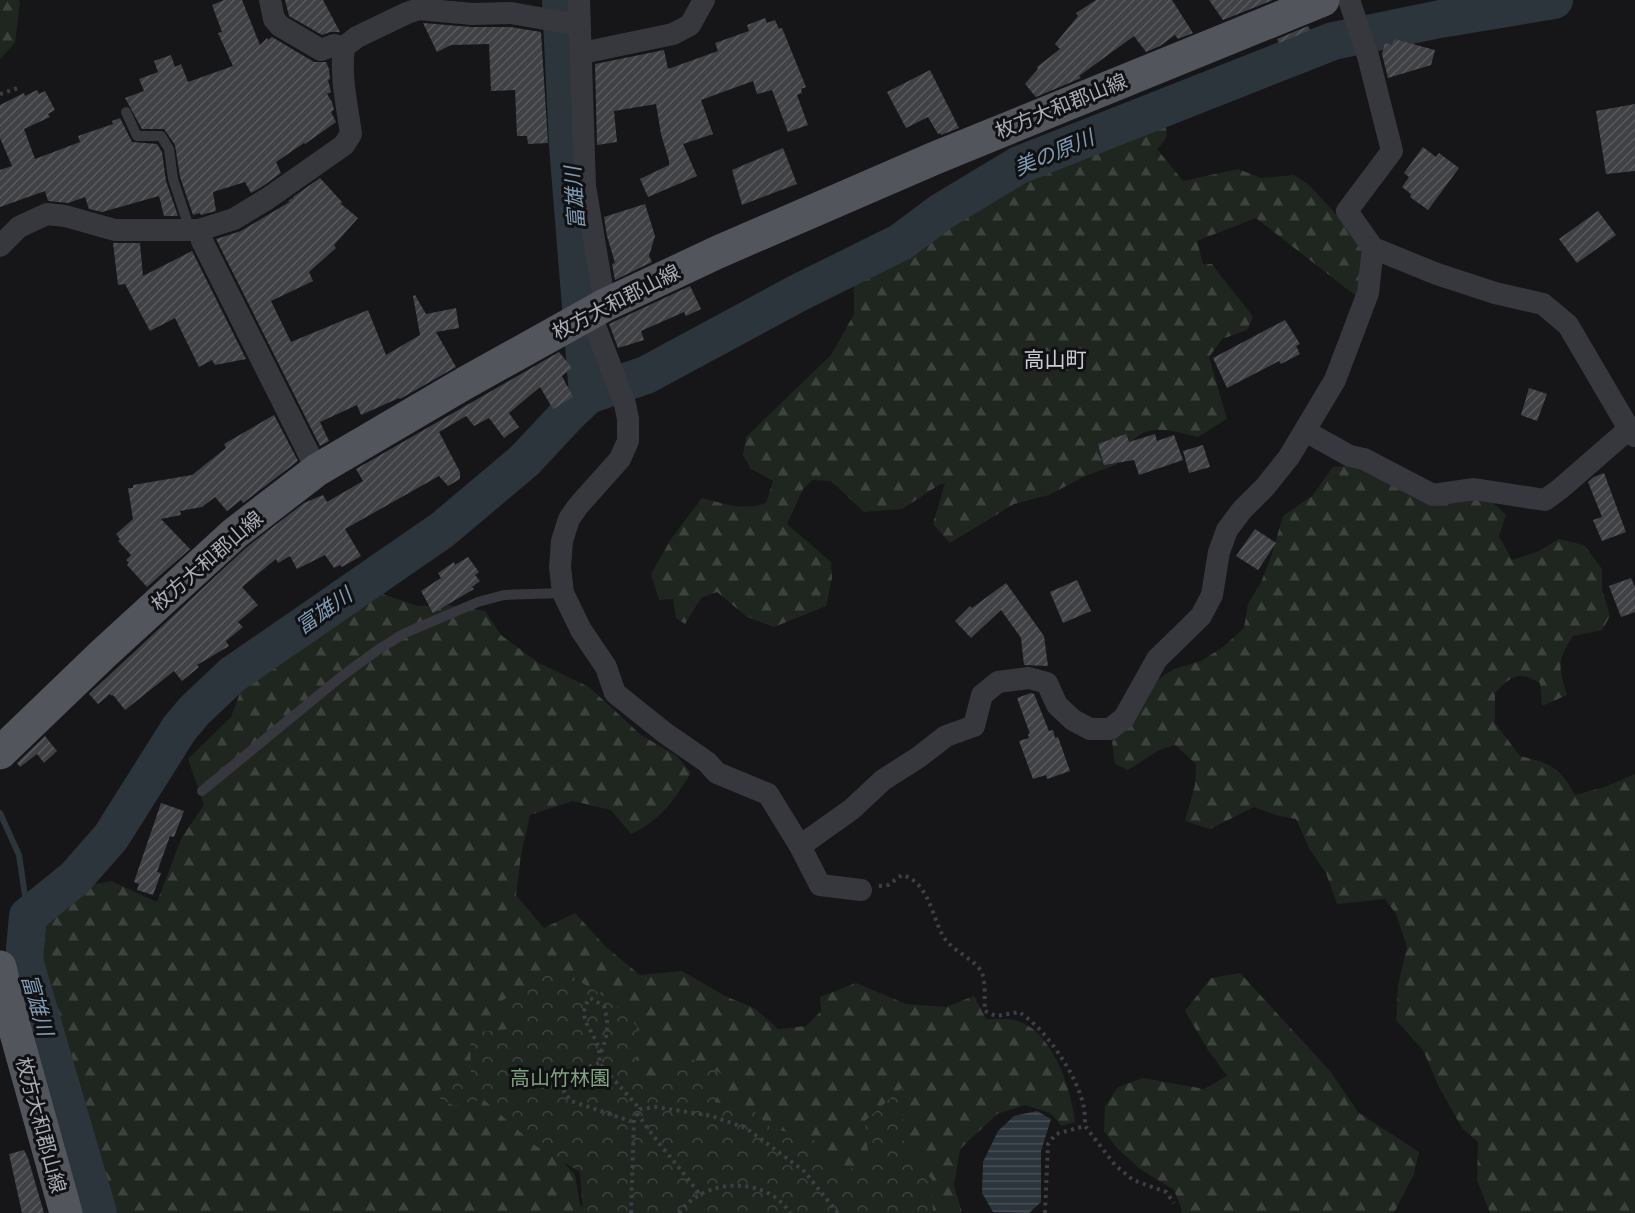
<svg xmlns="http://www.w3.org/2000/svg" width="1635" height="1213" font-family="'DM Sans','Noto Sans JP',sans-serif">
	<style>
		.forest { fill: url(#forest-firs) }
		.park { fill: url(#park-crowns) }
		.water { fill: url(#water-rules) }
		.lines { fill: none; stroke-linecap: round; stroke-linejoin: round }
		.stream { stroke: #2c353c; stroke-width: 6 }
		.river { stroke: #2c353c; stroke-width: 38 }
		.building { fill: url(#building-hatch) }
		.path { stroke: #3d3f44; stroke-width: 4; stroke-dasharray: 3 4.5; stroke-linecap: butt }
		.service { stroke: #37383d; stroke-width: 10 }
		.minor { stroke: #37383d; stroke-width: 22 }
		.primary { stroke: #53555c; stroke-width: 33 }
		.labels { text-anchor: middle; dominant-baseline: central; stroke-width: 6; stroke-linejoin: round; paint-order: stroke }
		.street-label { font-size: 20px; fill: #a8adb8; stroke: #111113 }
		.park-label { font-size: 20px; fill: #7fa381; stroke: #111113 }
		.water-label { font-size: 21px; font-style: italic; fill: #7f9bb3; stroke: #111113 }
		.neighbourhood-label { font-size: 21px; fill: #c9ccd4; stroke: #111113 }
	</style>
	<defs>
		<pattern id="forest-firs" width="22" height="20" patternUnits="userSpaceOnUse" patternTransform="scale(1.5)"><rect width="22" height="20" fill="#1e261f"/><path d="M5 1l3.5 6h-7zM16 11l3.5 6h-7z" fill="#3c433d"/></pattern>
		<pattern id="park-crowns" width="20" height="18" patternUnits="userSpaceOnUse" patternTransform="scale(1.5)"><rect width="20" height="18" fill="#1e261f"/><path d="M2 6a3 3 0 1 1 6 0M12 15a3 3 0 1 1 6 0" fill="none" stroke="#3c433d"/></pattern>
		<pattern id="water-rules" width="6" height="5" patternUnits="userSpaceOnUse" patternTransform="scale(1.5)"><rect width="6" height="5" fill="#2c353c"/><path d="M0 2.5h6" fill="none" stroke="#485056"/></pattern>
		<pattern id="building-hatch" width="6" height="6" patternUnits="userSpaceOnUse" patternTransform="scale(1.5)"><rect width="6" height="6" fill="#404145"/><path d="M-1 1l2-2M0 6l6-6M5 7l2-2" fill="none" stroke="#595a5e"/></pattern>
	</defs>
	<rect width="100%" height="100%" fill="#161618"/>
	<g class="forest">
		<polygon points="0,0 18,0 20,2 15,43 0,59"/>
		<path d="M 1162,115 C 1167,132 1171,136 1157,149 L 1183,181 L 1238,169 L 1261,178 L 1294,175 L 1309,185 L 1357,237 L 1363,251 L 1360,278 L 1356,296 L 1256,218 L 1197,241 L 1203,264 L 1212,264 C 1225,283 1240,298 1253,317 L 1247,330 L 1222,339 L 1209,357 L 1227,419 L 1198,437 C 1155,426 1139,422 1116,465 L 1085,476 L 1049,495 L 1014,504 L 950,543 L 933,524 L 945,483 L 939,485 L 902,509 L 864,512 L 831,481 L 812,480 L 803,489 L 787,524 L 831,562 L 832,578 L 826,606 L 774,627 L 747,617 L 717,592 L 701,598 L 685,624 L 676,618 L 673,599 L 659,600 L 651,574 L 671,539 L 702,498 C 724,504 745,511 766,503 L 773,481 L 751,469 L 743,455 L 746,437 L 831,355 L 854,314 L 854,277 L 894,255 L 989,189 L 1042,160 Z"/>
		<path d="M 1358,465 L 1493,503 L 1506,515 L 1499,536 L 1512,560 L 1539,551 L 1559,539 L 1584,545 L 1602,569 L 1602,589 L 1610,616 L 1602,630 L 1573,636 C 1557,660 1558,667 1567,695 L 1542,706 L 1540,683 C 1518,670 1511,676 1495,693 L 1495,723 L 1520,756 C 1550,763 1560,767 1575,795 L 1605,787 L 1635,774 L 1635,1213 L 1490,1213 L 1477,1180 L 1478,1142 L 1462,1128 L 1439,1087 L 1423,1050 L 1396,1020 L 1398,985 L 1407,947 L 1396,914 L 1385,899 L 1337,904 L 1326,873 L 1310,850 L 1296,819 L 1275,815 L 1254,807 L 1210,829 L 1185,821 L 1195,785 L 1196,764 L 1175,745 L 1159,750 L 1128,770 L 1115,764 L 1112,742 L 1155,681 L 1174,669 L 1201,661 L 1223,647 L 1244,628 L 1248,604 L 1262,580 L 1272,554 L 1283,516 L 1312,496 L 1333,467 Z"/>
		<path d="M 382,594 L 418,606 L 448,605 L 485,611 L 501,635 L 539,663 L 589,687 L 641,735 L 677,756 L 691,773 C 673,801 662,819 631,834 L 611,810 L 573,801 L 530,815 L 521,855 L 516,895 L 544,928 L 575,913 L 605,946 L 640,975 L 682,971 L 725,996 L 754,1008 L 778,1029 L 806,1026 L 821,1011 L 820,997 L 856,983 L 906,1004 L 946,1007 L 974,996 L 986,1019 C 995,1019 1005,1018 1014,1020 C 1051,1027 1072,1089 1075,1122 L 1062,1126 L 1050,1113 L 1025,1105 L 997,1114 L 960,1149 L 954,1185 L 962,1213 L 920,1213 L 838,1187 L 513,1106 L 575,1175 L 580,1205 L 590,1213 L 114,1213 L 92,1143 L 72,1090 L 64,1056 L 46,1011 L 42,981 L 35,961 L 42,954 L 37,919 L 82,887 L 111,881 L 157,902 L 182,837 L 204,805 L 188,759 L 231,717 L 240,693 L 319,634 Z"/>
		<polygon points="1240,973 1330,1071 1359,1113 1419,1152 1414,1174 1394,1213 1181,1213 1182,1210 1174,1190 1140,1169 1117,1148 1104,1131 1105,1106 1118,1087 1143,1078 1204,1089 1227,1076 1208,1050 1185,1011 1211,978"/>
	</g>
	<polygon class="park" points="555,966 610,1000 637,1026 637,1058 627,1079 652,1087 681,1053 724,1075 715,1102 751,1108 771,1128 812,1138 837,1173 869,1163 865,1121 902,1088 903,1140 932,1180 933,1213 583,1213 580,1172 536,1146 483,1099 454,1106 432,1094 471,1074 470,1033 517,1028 494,1006"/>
	<polygon class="water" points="1037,1111 1051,1119 1041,1151 1041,1202 1029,1213 993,1212 982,1193 983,1162 998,1131 1014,1116"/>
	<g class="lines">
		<polyline class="stream" points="0,813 19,855 28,916"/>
		<g class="river">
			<polyline points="561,0 568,145 588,395"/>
			<polyline points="98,1213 24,960 28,916 75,878 111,837 179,729 194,711 232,675 442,530 524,461 568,414 588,395 646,375 798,293 901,242 941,212 1019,165 1333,41 1440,19 1554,0"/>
		</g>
	</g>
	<g class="building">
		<polygon points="224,0 242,0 260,45 267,38 268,40 272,37 314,62 326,62 329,69 330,79 328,80 331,92 327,94 332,102 334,110 331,112 336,122 305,144 304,143 276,162 281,173 260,188 251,193 245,182 213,192 216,211 201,215 200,213 193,215 180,177 175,145 164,129 142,129 125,98 144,91 139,79 158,72 154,61 171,55 175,67 181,64 188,82 233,66 218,33 222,32 212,5"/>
		<polygon points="285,0 323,0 340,32 330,32 322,35 289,16"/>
		<polygon points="1096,0 1172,0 1193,33 1178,39 1175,35 1160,46 1146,52 1134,36 1079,76 1081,78 1036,97 1025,84 1038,69 1037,67 1060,49 1055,44 1078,16 1076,13"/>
		<polygon points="1209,0 1273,0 1223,20"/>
		<polygon points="765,18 767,23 775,20 779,29 782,28 806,87 801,89 802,93 797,95 808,125 788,132 772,90 757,94 753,81 701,100 713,134 683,144 697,176 648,197 640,179 669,165 669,161 661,134 656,104 614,111 617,142 597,145 595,64 664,50 668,69 718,51 715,43 749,31 747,25"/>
		<polygon points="423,23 471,27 510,27 541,32 548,143 528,144 527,136 517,136 515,90 491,91 489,44 451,45 437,52"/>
		<polygon points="1308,26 1310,30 1279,43 1277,39"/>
		<polygon points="1394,39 1435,50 1431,65 1388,78 1382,54 1385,43 1392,45"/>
		<polygon points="930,70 959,128 941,135 940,133 938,134 928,117 906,128 887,92"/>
		<polygon points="37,90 39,94 45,91 55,110 48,114 50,117 24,129 35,159 80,142 78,136 113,124 112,121 120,118 132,142 157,144 162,152 166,181 178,216 164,216 159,196 102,212 89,209 85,197 68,203 48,201 45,191 0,207 0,170 12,166 0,138 0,105 24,93 25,96"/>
		<polygon points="1635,104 1635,171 1606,174 1596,111"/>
		<polygon points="1423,147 1436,157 1439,153 1459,168 1428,210 1410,197 1411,194 1402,187 1409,177 1404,173"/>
		<polygon points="783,148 797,184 742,205 732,170"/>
		<polygon points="320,178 342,202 341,204 358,218 334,245 336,248 309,272 313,281 271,301 291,342 368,310 386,355 420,335 413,296 415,295 426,314 456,308 459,328 436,332 456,367 400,399 399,398 361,415 357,405 320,422 329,441 320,446 216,239 241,231 291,201 287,202 292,198 293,200 293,197"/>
		<polygon points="645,204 655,236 649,256 652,262 615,280 612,264 615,263 607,236 604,217"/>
		<polygon points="1598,211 1616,235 1577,263 1559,239"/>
		<polygon points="113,243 140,243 143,276 192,251 246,359 215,365 212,360 199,367 175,318 150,331 125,284 118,285"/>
		<polygon points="690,286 701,309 686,316 684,312 641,331 644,340 618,348 609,324"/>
		<polygon points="1285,320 1300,344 1296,346 1300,354 1281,364 1279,361 1227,388 1213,358"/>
		<polygon points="559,352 572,368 562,376 573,397 553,409 540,387 509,413 519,427 504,438 489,418 474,426 466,416 439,432 460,472 460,479 448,486 439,476 345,529 361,556 342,567 340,565 334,568 325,555 297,569 290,556 278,563 276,559 242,587 258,605 238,622 243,627 226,641 229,646 197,665 199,667 182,681 174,671 125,710 113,695 112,696 110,694 98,704 89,694 247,547 304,503 323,495 327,502 363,481 356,469"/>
		<polygon points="1529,388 1547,394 1537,421 1521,415"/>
		<polygon points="274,415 298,461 243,503 241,500 227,511 215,497 202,507 180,511 181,515 161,519 190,549 147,587 127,565 129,563 126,560 131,555 118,541 120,539 116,534 133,519 128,488 133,488 133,485 192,475 226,448 224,444"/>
		<polygon points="1126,434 1129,442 1155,434 1157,441 1174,435 1183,460 1139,475 1134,460 1104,465 1098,444"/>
		<polygon points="1203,445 1210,467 1189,473 1183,451"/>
		<polygon points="1604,473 1626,532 1602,541 1593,520 1602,517 1588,482 1594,477"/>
		<polygon points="1255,529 1276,543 1258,570 1236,556"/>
		<polygon points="468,557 479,572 475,575 480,581 472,587 474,589 433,613 421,591 441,578 438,573 454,562 455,565"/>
		<polygon points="1631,578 1635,587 1635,612 1621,617 1609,586"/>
		<polygon points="1077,580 1091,611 1063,623 1050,592"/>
		<polygon points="1006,583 1044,636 1048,666 1024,665 1021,638 1001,610 971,638 955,621 970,606 972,608"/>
		<polygon points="1031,693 1034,694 1049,731 1053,730 1055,738 1058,737 1070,771 1047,779 1046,775 1033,779 1019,741 1029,738 1028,734 1030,734 1017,698"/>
		<polygon points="45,736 57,751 44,763 37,754 20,767 17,763"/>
		<polygon points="161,803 184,811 174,837 170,836 157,872 161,873 153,895 137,890 139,884 134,882"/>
		<polygon points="24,1150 28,1158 44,1213 22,1213 9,1154"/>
	</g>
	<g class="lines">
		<g class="path">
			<polyline points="0,94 21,87"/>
			<path d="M 879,886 L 888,885 L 902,875 C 928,882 931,913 942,934 C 951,952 974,957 982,973 C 986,983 984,1000 985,1011 L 996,1016 L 1019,1012 C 1046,1029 1078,1076 1084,1108 C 1085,1114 1085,1120 1085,1126"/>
			<path d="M 601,1052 C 608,1036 609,1024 604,1006 L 590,998 C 571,1023 604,1033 599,1063 L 640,1109"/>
			<path d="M 599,1063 C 584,1067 568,1077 564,1092 L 571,1101 L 633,1122"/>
			<path d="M 637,1113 C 656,1142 680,1167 700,1195"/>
			<polyline points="631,1213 634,1120 640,1109 656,1107 712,1116 746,1128 804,1171 838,1213"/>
			<path d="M 679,1213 C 704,1178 766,1175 790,1213"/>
			<polyline points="1045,1213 1048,1144 1056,1134 1085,1126 1115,1165 1133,1180 1166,1192 1174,1203"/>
		</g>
		<g class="service">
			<polyline points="126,112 137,136 161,136 169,149 173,179 190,230"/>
			<polyline points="202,791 342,676 379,649 405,633 478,602 504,595 563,593"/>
		</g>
		<g class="minor">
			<polyline points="270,0 274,19 280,26 321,50 334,45 344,47"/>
			<polyline points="579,0 585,186 605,305"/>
			<polyline points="1349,0 1368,56 1392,151 1347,211 1373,248 1437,274 1495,293 1543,304 1568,325 1629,429 1635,436"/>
			<polyline points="582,53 673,34 690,25 704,0"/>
			<polyline points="199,230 202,241 317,470"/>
			<path d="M 0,246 L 19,227 L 47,214 L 65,216 L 115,230 L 199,230 L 234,219 L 267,199 L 344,145 L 351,134 C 347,105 340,76 344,47 L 357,37 L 407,13 L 419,9 L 472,14 L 511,13 L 579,25"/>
			<polyline points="590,313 625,404 628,419 628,441 620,459 578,506 569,519 562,541 560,567 563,593 581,630 606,667 615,693 665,733 707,762 717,773 768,794 800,846 820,885 861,890"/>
			<polyline points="1305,431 1350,456 1364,459 1433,495 1474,489 1545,500 1560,489 1629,429"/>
			<polyline points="800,846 852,809 883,780 919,757 946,736 974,726 982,695 998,682 1029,678 1047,683 1057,705 1073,720 1090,729 1110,729 1124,718 1157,659 1201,616 1212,595 1219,552 1227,530 1242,510 1265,487 1289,457 1335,380 1368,293 1373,248"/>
		</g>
		<g class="primary">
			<polyline points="0,753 103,654 235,533 317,470 465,383 605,305 718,252 935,158 1323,0"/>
			<polyline points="0,967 9,1008 66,1213"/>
		</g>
	</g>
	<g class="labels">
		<g class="street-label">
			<text transform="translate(1061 106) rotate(-22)">枚方大和郡山線</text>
			<text transform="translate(616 302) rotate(-27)">枚方大和郡山線</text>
			<text transform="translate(207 561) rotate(-41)">枚方大和郡山線</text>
			<text transform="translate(41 1125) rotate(75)">枚方大和郡山線</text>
		</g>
		<g class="park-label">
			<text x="560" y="1078">高山竹林園</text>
		</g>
		<g class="water-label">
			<text transform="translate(1054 153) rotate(-23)">美の原川</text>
			<text transform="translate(575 198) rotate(-94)">富雄川</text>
			<text transform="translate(324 611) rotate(-35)">富雄川</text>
			<text transform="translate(37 1005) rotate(74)">富雄川</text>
		</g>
		<g class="neighbourhood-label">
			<text x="1055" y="360">高山町</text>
		</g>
	</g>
</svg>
